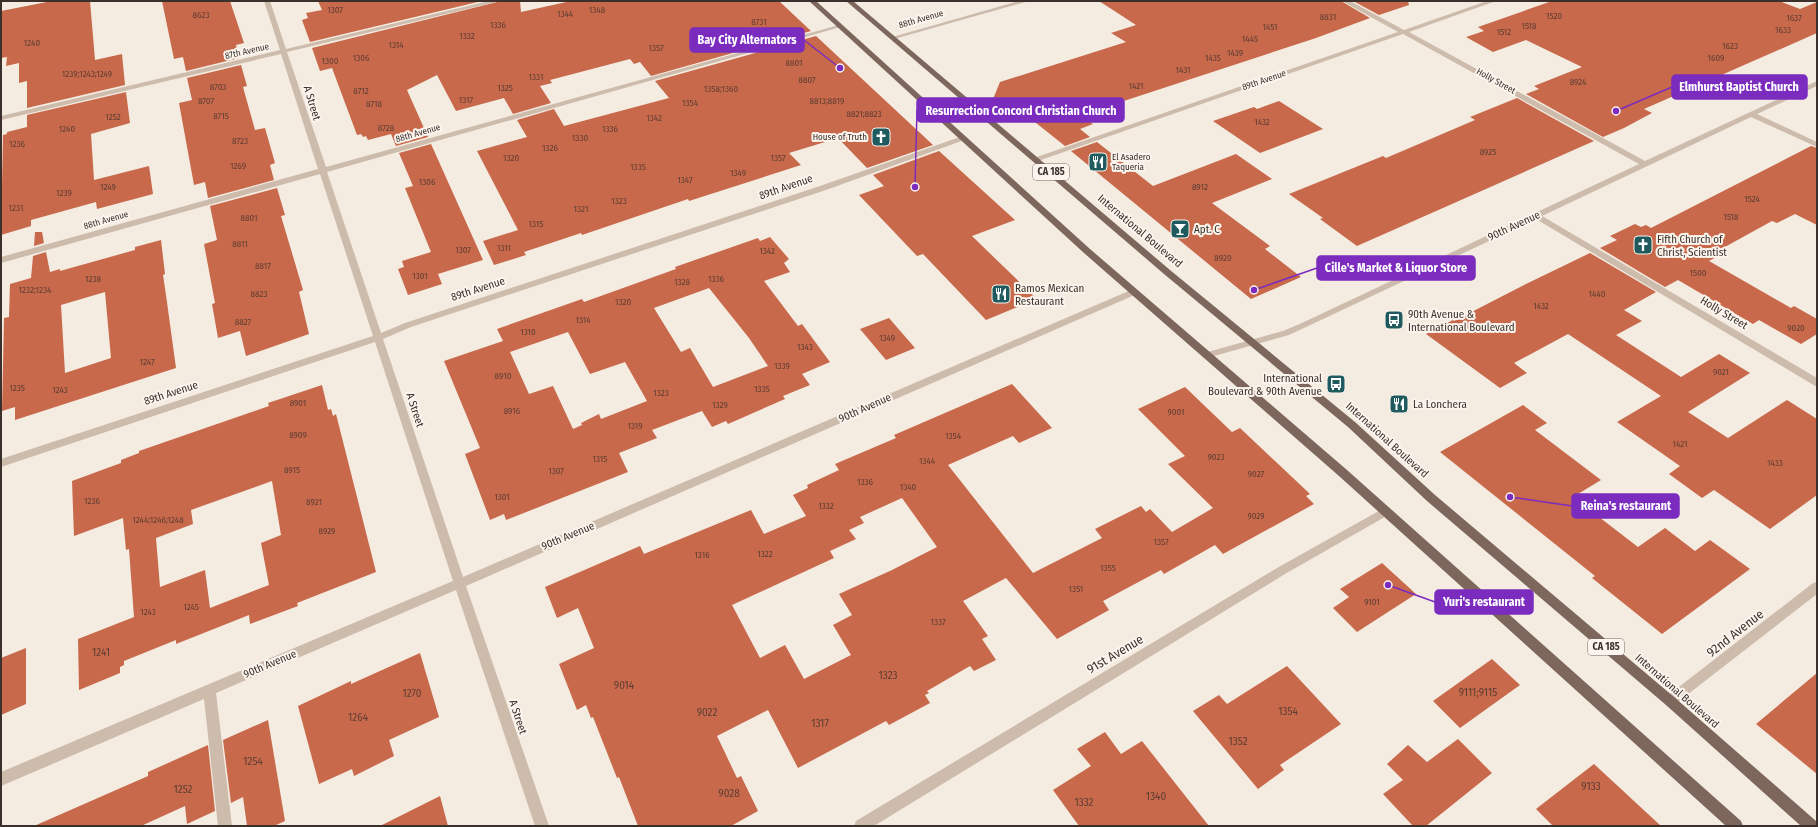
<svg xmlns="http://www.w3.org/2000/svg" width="1818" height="827" font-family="'Fira Sans Condensed',sans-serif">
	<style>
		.building { fill: #c8694b; fill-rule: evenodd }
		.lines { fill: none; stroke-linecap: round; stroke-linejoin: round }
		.minor { fill: #cdbbac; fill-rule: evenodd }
		.major { fill: #7d675c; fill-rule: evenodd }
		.labels { text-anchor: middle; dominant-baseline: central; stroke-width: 4; stroke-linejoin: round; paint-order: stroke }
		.number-label { font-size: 9px; fill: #5e3e33 }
		.far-street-label { font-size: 9px; fill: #3b302b; stroke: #fbf5ee }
		.far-poi-label { font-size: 9px; fill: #3b302b; stroke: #fbf5ee; text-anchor: end }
		.shield { fill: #fbf5ee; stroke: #756b66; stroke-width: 1 }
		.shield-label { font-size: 10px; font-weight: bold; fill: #3b302b }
		.street-label { font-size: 11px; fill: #3b302b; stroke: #fbf5ee }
		.poi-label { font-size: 11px; fill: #3b302b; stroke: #fbf5ee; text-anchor: start }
		.near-number-label { font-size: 11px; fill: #5e3e33 }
		.near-street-label { font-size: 13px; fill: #3b302b; stroke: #fbf5ee }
		.leader { fill: none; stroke: #7b2cbf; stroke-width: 1.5 }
		.callout-dot { fill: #7b2cbf; stroke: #fbf5ee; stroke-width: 1.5 }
		.callout { fill: #7b2cbf; stroke: #7b2cbf; stroke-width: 1.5 }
		.callout-label { font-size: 12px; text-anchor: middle; font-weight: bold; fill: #fff }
	</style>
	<rect width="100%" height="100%" fill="#f4ebe1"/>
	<g class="building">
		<polygon points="52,1 90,1 95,60 122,54 125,85 27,108 27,81 19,83 19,63 6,66 7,57 1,58 1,11"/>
		<polygon points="162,1 230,1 244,43 236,45 239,58 186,71 183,57 174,59"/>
		<polygon points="318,1 482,1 310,42 302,20 308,18 306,13 322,10"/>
		<polygon points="501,1 520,1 521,12 571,1 779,1 811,31 651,76 640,62 634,64 630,59 550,80 552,83 540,86 551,103 513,114 504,98 456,111 437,75 407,90 428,137 396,146 391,134 368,140 366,136 363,137 361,134 357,135 332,68 320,71 312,48"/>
		<polygon points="1099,1 1341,1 1370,18 1316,38 1081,115 1093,124 1080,129 1090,137 1065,146 1016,107 991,104 1000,82 1126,42 1111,33 1136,25"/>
		<polygon points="1353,1 1408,1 1409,5 1379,15"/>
		<polygon points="1552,1 1779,1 1800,9 1817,2 1817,33 1644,109 1652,113 1624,128 1603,137 1526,94 1539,89 1534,86 1582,67 1526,40 1493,52 1466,37 1484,31 1478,27"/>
		<polygon points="816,36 933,145 867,168 838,138 789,153 801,165 689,201 688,199 582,235 581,233 524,252 526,255 494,265 483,241 518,230 477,151 527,137 517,120 554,109 564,126 669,98 655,81"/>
		<polygon points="241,65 247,86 243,87 255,130 265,128 275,163 270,165 274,180 208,198 205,182 194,185 179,103 192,100 187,78"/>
		<polygon points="126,92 130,123 91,134 94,180 149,166 153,194 97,209 96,202 31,220 31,226 1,235 3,135 7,134 7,132 27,127 27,115"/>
		<polygon points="1517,98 1594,141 1357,246 1320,219 1323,218 1289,194 1383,156 1386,158 1475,120 1470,117"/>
		<polygon points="1279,101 1323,129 1260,153 1213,121 1254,107 1257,109"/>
		<polygon points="1097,142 1153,186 1236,154 1272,179 1212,203 1270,246 1265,249 1301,277 1251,299 1071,151"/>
		<polygon points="431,144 483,260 438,274 442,284 408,295 398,269 404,267 402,261 431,252 405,188 413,186 399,153"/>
		<polygon points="1811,146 1817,148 1817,225 1795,214 1777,223 1772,221 1723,248 1727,251 1709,261 1791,308 1794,306 1817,319 1817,334 1801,344 1759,320 1753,324 1678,280 1665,287 1600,248 1617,240 1610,236 1635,224 1641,227 1646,225 1651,228"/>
		<polygon points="939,151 1015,220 972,236 1037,299 986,320 923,254 917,256 859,195 884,186 873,175"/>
		<polygon points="277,188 285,215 281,216 303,290 299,292 309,334 246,356 240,331 218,338 212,304 215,303 204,244 217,240 210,206"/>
		<polygon points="35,232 42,232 44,243 34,246"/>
		<path d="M 770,237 L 789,259 L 784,263 L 790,272 L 764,281 L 798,326 L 802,324 L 830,362 L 802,374 L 810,385 L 783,396 L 785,399 L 728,424 L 726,421 L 712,427 L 702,411 L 652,430 L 657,438 L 619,453 L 628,472 L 506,520 L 504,514 L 490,520 L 465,454 L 480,448 L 444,361 L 503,341 L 497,329 L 582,299 L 584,302 L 676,269 L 675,267 L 758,238 L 760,241 ZM 709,288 L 749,338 L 768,366 L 713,387 L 690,348 L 681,352 L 654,308 ZM 568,332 L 590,374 L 625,362 L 647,401 L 601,419 L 599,414 L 581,423 L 582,425 L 573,429 L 553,386 L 529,394 L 510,352 Z"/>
		<path d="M 161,240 L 165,274 L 163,275 L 166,295 L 176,368 L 15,420 L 15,407 L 2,411 L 4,318 L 9,317 L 10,284 L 31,278 L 33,256 L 46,252 L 50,272 L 60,269 L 60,271 L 135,250 L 135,247 ZM 105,292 L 111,358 L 65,373 L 61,305 Z"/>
		<polygon points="1590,253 1656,292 1624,310 1642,321 1616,335 1681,377 1719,354 1750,373 1688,412 1728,438 1787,400 1817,419 1817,495 1770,529 1714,490 1702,498 1669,474 1680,466 1617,422 1661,396 1568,334 1514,363 1527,373 1500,388 1426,334 1453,320 1454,321 1526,284"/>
		<polygon points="889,318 915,348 886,360 860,329"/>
		<path d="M 1012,384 L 1052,428 L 1019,443 L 1013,436 L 948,465 L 1033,573 L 1102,538 L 1095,529 L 1141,506 L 1146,512 L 1150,509 L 1172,532 L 1213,508 L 1168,464 L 1185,456 L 1138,409 L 1185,387 L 1232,432 L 1240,428 L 1310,494 L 1306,496 L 1314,504 L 1223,554 L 1215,545 L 1164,574 L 1161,570 L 1103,601 L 1109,610 L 1057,639 L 1006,578 L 963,601 L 988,636 L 982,639 L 996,660 L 974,671 L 970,666 L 927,691 L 929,693 L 925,695 L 930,703 L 889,725 L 886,721 L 798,768 L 768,710 L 717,736 L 737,778 L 741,776 L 758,811 L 731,826 L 638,826 L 619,777 L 617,778 L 593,717 L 591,718 L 586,705 L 577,710 L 559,664 L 594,648 L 578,608 L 557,618 L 545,587 L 640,546 L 644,554 L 751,510 L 764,534 L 806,516 L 793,495 L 808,488 L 807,485 L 839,470 L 835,464 L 896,438 L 894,435 ZM 902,498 L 937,547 L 892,570 L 839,594 L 852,615 L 833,625 L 851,655 L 804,679 L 785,645 L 760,658 L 732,605 L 834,558 L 830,551 L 856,539 L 849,530 L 864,523 L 860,517 Z"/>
		<path d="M 322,385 L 328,410 L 331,409 L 333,416 L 336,414 L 376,572 L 297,603 L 298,606 L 250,624 L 249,615 L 176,644 L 176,640 L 124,661 L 124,665 L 120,667 L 120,673 L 79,690 L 78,639 L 134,617 L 129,549 L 126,550 L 123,518 L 74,536 L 72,481 L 121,463 L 121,460 L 139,453 L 139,451 L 269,406 L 268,403 ZM 272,481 L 281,535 L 261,543 L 269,585 L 210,608 L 205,570 L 160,587 L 156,538 L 193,524 L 191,510 Z"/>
		<polygon points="1523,405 1547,423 1535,430 1601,480 1573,497 1638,547 1665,528 1695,551 1710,540 1750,569 1662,634 1592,578 1595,576 1440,452"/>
		<polygon points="1382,563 1416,594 1357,632 1333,608 1349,597 1340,589"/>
		<polygon points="26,648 26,704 1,715 1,658"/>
		<polygon points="420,653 439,717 389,740 394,756 354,776 352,769 319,784 298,706 351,681 351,684"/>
		<polygon points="1492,659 1520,685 1460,728 1433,701"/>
		<polygon points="1287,666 1341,724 1280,765 1284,770 1258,789 1193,711 1219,695 1227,704"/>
		<polygon points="1817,673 1817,774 1756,724"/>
		<polygon points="268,720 285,821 274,826 247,826 243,797 231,803 223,740"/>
		<polygon points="1105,732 1121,754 1142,741 1209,826 1079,826 1053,790 1091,766 1077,749"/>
		<polygon points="1458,739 1492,773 1426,826 1413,826 1383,794 1403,780 1387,764 1408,745 1427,762"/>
		<polygon points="208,745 215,811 187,824 185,806 141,826 34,826 148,776 148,772"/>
		<polygon points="1594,764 1661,826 1553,826 1536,809"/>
		<polygon points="440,796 448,826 380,826"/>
	</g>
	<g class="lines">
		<g class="minor">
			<polygon points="264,1 270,1 286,49 489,1 500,1 287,52 326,167 839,25 844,26 327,172 381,333 405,323 820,186 960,137 963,137 967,139 826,190 411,327 383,339 463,577 1131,290 1137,290 1138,292 1137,294 466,586 549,826 535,826 456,590 216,693 232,826 218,826 204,699 1,786 1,772 453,581 375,342 1,467 1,459 373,336 320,174 1,263 1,257 318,169 281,54 1,120 1,116 280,50"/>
			<polygon points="1019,1 1029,1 894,39 889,38"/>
			<polygon points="1342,1 1350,1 1404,30 1487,1 1496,1 1409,32 1645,161 1817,81 1817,86 1757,114 1817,142 1817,147 1751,117 1542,216 1817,378 1817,387 1536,219 1289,335 1207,358 1204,357 1202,355 1204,353 1283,331 1302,323 1639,164 1403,34 1038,161 1035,161 1031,159 1398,32"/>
			<polygon points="1386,507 1390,508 1391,511 1390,514 1285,574 874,826 854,826 856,821 1277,568"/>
			<polygon points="1817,582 1817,594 1674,705 1670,707 1666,705 1664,701 1666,697 1813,583"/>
		</g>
		<g class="major">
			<polygon points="809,1 816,1 1090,249 1347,470 1741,821 1743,826 1726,826 1339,476 1084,253"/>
			<polygon points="846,1 853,1 1170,270 1355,422 1435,495 1674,697 1816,821 1817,826 1801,826 1666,705 1427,501 1348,427 1164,274"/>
		</g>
	</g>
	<defs>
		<symbol id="church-square" viewBox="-11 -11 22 22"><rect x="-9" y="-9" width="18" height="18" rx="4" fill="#1f5a5e" stroke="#fbf5ee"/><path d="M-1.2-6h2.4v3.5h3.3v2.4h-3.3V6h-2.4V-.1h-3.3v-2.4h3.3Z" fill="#fff"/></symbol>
		<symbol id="restaurant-square" viewBox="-11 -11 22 22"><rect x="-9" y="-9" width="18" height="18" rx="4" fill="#1f5a5e" stroke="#fbf5ee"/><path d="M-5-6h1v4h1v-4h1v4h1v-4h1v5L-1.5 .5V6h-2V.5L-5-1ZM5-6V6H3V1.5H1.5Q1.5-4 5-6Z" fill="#fff"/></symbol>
		<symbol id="bar-square" viewBox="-11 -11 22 22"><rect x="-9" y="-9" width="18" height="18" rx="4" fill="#1f5a5e" stroke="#fbf5ee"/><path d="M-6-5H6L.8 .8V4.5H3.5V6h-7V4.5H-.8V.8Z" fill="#fff"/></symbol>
		<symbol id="bus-square" viewBox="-11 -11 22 22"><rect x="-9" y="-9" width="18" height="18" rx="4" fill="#1f5a5e" stroke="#fbf5ee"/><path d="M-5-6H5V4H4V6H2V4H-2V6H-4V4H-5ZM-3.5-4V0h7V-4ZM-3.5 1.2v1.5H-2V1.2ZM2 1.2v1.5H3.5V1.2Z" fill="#fff"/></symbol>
	</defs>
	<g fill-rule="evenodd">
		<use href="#church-square" x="870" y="126" width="22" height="22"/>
		<use href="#restaurant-square" x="1087" y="151" width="22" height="22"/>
		<use href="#bar-square" x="1169" y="218" width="22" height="22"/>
		<use href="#church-square" x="1632" y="234" width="22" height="22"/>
		<use href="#restaurant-square" x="990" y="283" width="22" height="22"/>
		<use href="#bus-square" x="1383" y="309" width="22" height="22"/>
		<use href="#bus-square" x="1325" y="373" width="22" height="22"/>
		<use href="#restaurant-square" x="1388" y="393" width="22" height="22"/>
	</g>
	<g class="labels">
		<g class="number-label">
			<text x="335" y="10">1307</text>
			<text x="597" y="10">1348</text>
			<text x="565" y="14">1344</text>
			<text x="201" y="15">8623</text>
			<text x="1554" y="16">1520</text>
			<text x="1328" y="17">8831</text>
			<text x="1794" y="18">1637</text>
			<text x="759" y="22">8731</text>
			<text x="498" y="25">1336</text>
			<text x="1529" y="26">1518</text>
			<text x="1270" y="27">1451</text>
			<text x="1783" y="30">1633</text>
			<text x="1504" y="32">1512</text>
			<text x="467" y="36">1332</text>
			<text x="1250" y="39">1445</text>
			<text x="32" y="43">1240</text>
			<text x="396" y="45">1314</text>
			<text x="1730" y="46">1623</text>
			<text x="656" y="48">1357</text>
			<text x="1235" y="53">1439</text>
			<text x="361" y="58">1306</text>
			<text x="1213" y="58">1435</text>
			<text x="1716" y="58">1609</text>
			<text x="330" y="61">1300</text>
			<text x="794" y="63">8801</text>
			<text x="1183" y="70">1431</text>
			<text x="87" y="74">1239;1243;1249</text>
			<text x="536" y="77">1331</text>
			<text x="807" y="80">8807</text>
			<text x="1578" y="82">8924</text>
			<text x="1136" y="86">1421</text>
			<text x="218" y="87">8703</text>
			<text x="505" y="88">1325</text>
			<text x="721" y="89">1358;1360</text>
			<text x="361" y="91">8712</text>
			<text x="466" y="100">1317</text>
			<text x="206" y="101">8707</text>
			<text x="827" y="101">8813;8819</text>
			<text x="690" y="103">1354</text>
			<text x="374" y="104">8718</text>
			<text x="864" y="114">8821;8823</text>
			<text x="221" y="116">8715</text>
			<text x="113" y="117">1252</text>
			<text x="654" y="118">1342</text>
			<text x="1262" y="122">1432</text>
			<text x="386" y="128">8728</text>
			<text x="67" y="129">1240</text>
			<text x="610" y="129">1336</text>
			<text x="580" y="138">1330</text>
			<text x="240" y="141">8723</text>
			<text x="17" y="144">1236</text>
			<text x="550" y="148">1326</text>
			<text x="1488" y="152">8925</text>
			<text x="511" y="158">1320</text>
			<text x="778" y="158">1357</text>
			<text x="238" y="166">1269</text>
			<text x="638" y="167">1335</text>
			<text x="738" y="173">1349</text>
			<text x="685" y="180">1347</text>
			<text x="427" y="182">1306</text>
			<text x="108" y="187">1249</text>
			<text x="1200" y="187">8912</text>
			<text x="64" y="193">1239</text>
			<text x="1752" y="199">1524</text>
			<text x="619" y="201">1323</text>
			<text x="16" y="208">1231</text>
			<text x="581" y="209">1321</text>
			<text x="1731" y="217">1518</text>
			<text x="249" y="218">8801</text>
			<text x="536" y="224">1315</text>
			<text x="240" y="244">8811</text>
			<text x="504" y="248">1311</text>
			<text x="463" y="250">1307</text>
			<text x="767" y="251">1342</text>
			<text x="1223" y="258">8920</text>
			<text x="263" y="266">8817</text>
			<text x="1698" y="273">1500</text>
			<text x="420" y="276">1301</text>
			<text x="93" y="279">1238</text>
			<text x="716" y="279">1336</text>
			<text x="682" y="282">1328</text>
			<text x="35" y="290">1232;1234</text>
			<text x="259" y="294">8823</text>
			<text x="1597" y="294">1440</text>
			<text x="623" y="302">1320</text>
			<text x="1541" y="306">1432</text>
			<text x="583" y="320">1314</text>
			<text x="243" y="322">8827</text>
			<text x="1796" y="328">9020</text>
			<text x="528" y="332">1310</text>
			<text x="887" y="338">1349</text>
			<text x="805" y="347">1343</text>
			<text x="147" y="362">1247</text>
			<text x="782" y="366">1339</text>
			<text x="1721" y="372">9021</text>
			<text x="503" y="376">8910</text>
			<text x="17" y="388">1235</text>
			<text x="762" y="389">1335</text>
			<text x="60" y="390">1243</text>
			<text x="661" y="393">1323</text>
			<text x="298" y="403">8901</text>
			<text x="720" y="405">1329</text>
			<text x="512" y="411">8916</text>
			<text x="1176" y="412">9001</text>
			<text x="635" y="426">1319</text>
			<text x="298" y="435">8909</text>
			<text x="953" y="436">1354</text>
			<text x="1680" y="444">1421</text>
			<text x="1216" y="457">9023</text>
			<text x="600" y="459">1315</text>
			<text x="927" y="461">1344</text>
			<text x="1775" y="463">1433</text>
			<text x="292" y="470">8915</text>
			<text x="556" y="471">1307</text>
			<text x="1256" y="474">9027</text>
			<text x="865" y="482">1336</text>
			<text x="908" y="487">1340</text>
			<text x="502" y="497">1301</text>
			<text x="92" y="501">1236</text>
			<text x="314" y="502">8921</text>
			<text x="826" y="506">1332</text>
			<text x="1256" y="516">9029</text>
			<text x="158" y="520">1244;1246;1248</text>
			<text x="327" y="531">8929</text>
			<text x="1161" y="542">1357</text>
			<text x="765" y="554">1322</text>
			<text x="702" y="555">1316</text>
			<text x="1108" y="568">1355</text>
			<text x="1076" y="589">1351</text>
			<text x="1372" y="602">9101</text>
			<text x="191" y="607">1245</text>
			<text x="148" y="612">1243</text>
			<text x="938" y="622">1337</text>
		</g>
		<g class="far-street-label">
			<text transform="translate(921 19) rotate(-16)">88th Avenue</text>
			<text transform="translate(247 51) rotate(-13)">87th Avenue</text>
			<text transform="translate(1264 80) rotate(-19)">89th Avenue</text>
			<text transform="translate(1496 81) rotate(29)">Holly Street</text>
			<text transform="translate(418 133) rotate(-16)">88th Avenue</text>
			<text transform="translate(106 220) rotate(-16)">88th Avenue</text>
		</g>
		<g class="far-poi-label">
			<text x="867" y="137">House of Truth</text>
			<text x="1112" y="157" text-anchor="start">El Asadero<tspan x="1112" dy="10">Taqueria</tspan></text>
		</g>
		<g class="shield">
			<rect x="1033" y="164" width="36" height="16" rx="3"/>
			<rect x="1588" y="639" width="36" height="16" rx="3"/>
		</g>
		<g class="shield-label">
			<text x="1051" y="172">CA 185</text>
			<text x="1606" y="647">CA 185</text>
		</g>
		<g class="street-label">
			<text transform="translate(312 103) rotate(73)">A Street</text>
			<text transform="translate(786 187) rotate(-19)">89th Avenue</text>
			<text transform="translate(1514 226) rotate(-25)">90th Avenue</text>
			<text transform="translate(1140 231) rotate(40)">International Boulevard</text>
			<text transform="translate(478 289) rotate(-18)">89th Avenue</text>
			<text transform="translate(1724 313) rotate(31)">Holly Street</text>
			<text transform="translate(171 393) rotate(-18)">89th Avenue</text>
			<text transform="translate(865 408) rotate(-24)">90th Avenue</text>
			<text transform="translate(415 410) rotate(72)">A Street</text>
			<text transform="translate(1387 440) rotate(42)">International Boulevard</text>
			<text transform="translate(568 536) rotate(-23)">90th Avenue</text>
			<text transform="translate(270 664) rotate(-23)">90th Avenue</text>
			<text transform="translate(1677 691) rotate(41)">International Boulevard</text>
			<text transform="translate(518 717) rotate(72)">A Street</text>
		</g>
		<g class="poi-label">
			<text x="1194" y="229">Apt. C</text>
			<text x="1657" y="239">Fifth Church of<tspan x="1657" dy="13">Christ, Scientist</tspan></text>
			<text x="1015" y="288">Ramos Mexican<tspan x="1015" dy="13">Restaurant</tspan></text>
			<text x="1408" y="314">90th Avenue &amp;<tspan x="1408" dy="13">International Boulevard</tspan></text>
			<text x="1322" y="378" text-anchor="end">International<tspan x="1322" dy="13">Boulevard &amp; 90th Avenue</tspan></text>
			<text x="1413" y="404">La Lonchera</text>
		</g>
		<g class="near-number-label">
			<text x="101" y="652">1241</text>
			<text x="888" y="675">1323</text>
			<text x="624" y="685">9014</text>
			<text x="1478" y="692">9111;9115</text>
			<text x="412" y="693">1270</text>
			<text x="1288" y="711">1354</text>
			<text x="707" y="712">9022</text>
			<text x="358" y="717">1264</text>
			<text x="820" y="723">1317</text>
			<text x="1238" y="741">1352</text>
			<text x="253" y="761">1254</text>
			<text x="1591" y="786">9133</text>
			<text x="183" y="789">1252</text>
			<text x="729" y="793">9028</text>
			<text x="1156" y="796">1340</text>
			<text x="1084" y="802">1332</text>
		</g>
		<g class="near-street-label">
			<text transform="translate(1735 633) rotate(-38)">92nd Avenue</text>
			<text transform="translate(1115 654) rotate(-31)">91st Avenue</text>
		</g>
	</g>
	<path class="leader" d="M840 68L804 40M1616 111L1672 87M915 187L917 110M1254 290L1317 268M1510 497L1572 506M1388 585L1435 602"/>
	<g class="callout-dot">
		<circle cx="840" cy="68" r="4"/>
		<circle cx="1616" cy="111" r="4"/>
		<circle cx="915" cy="187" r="4"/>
		<circle cx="1254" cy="290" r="4"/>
		<circle cx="1510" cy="497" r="4"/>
		<circle cx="1388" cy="585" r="4"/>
	</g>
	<g class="callout">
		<rect x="690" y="28" width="114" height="24" rx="4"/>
		<rect x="1672" y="75" width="135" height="24" rx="4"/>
		<rect x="917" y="98" width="207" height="24" rx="4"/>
		<rect x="1317" y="256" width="158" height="24" rx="4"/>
		<rect x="1572" y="494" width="107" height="24" rx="4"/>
		<rect x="1435" y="590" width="98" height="24" rx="4"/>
	</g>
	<g class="callout-label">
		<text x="747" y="44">Bay City Alternators</text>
		<text x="1739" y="91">Elmhurst Baptist Church</text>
		<text x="1021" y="115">Resurrection Concord Christian Church</text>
		<text x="1396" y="272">Cille's Market &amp; Liquor Store</text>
		<text x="1626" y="510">Reina's restaurant</text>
		<text x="1484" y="606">Yuri's restaurant</text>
	</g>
	<rect width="1818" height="827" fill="none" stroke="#3b302b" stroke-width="4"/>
</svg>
